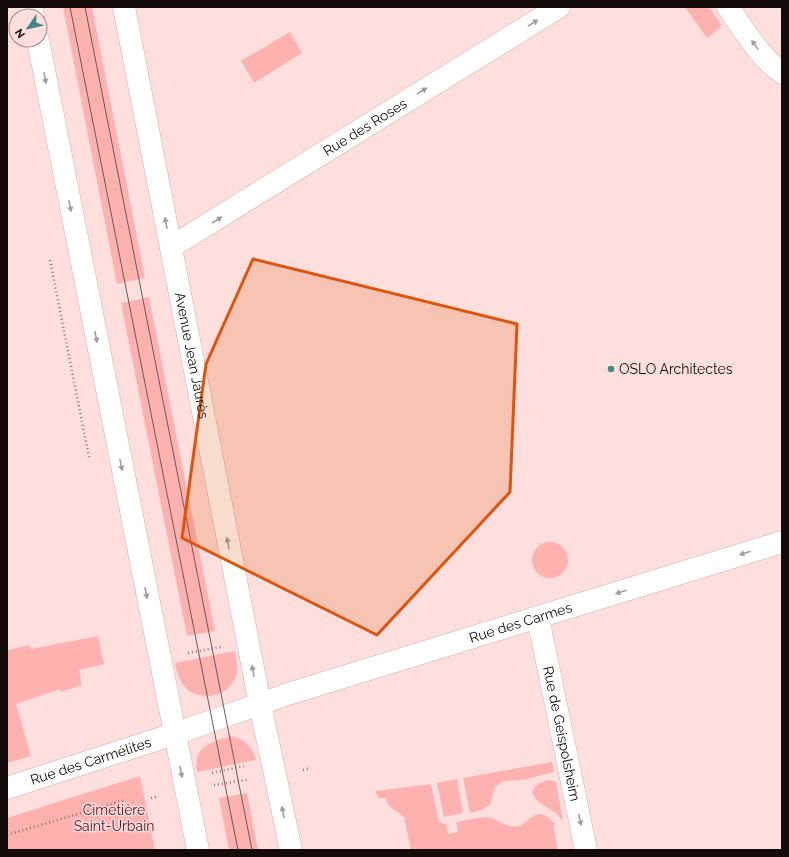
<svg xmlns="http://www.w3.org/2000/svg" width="789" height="857" font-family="Raleway,sans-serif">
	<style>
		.green { fill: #feb2b0 }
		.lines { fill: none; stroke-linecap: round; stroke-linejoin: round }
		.minor-casing { stroke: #ccaead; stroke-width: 23 }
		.secondary-casing { stroke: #ccaead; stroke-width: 23 }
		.path { stroke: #8b7676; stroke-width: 2.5; stroke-dasharray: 1 3; stroke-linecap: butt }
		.minor { stroke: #fff; stroke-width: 22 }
		.secondary { stroke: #fff; stroke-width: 22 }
		.tram { stroke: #6a5858; stroke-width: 1 }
		.oneway { fill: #a19d9d }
		.marked { fill: #dd550c; fill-opacity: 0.2; stroke: #dd550c; stroke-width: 3; stroke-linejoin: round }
		.poi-dot { fill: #428987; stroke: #fedfde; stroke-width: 1.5 }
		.labels { text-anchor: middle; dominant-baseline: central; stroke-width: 3; stroke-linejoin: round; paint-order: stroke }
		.street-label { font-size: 14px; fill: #140a0a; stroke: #fedfde }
		.poi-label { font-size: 14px; fill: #140a0a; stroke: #fedfde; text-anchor: start }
		.park-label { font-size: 14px; fill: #670b19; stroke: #fedfde }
	</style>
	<rect width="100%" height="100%" fill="#fedfde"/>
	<g class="green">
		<polygon points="63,7 92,7 145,278 117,284"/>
		<polygon points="685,7 709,7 721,24 720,28 707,38"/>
		<polygon points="290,32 302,53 254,83 241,61"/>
		<polygon points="149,297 215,631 187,636 121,303"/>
		<circle cx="550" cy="560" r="18"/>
		<polygon points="98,636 104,664 79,670 82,685 61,692 60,689 16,704 31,756 7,763 7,647 8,650 30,645 31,649"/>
		<path d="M 235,651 C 236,658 238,666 237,672 C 233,695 202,704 186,688 C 179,681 177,672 175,663 Z"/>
		<path d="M 230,736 C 244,738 253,747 256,760 L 197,772 C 193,746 210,743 230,736 Z"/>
		<polygon points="552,762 554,772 523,780 503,781 495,787 490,805 481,810 470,813 463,778"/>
		<polygon points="140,776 155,850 7,850 7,818"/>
		<polygon points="457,779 463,813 444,817 437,783"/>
		<path d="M 549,780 L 556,782 L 563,821 L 556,813 L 536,800 L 532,792 C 536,784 540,782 549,780 Z"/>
		<path d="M 431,784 L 439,822 L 447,825 L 448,834 L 458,832 L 456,822 C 466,821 477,817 487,817 C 498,818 506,829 519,826 C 526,824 532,814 540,814 C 545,814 551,820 555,824 L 553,826 L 558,850 L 411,850 L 404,817 L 388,805 L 386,798 L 379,798 L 375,791 Z"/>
		<polygon points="247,793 258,850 229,850 219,798"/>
	</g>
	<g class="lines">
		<defs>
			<g id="minor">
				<path d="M 728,7 C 744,30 759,56 782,73"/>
				<path id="s1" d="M 171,247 L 559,7"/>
				<path id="s2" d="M 538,618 L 586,850"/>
				<path id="s3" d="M 260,704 L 288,694 L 782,542"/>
				<path id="s4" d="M 7,788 L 174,734"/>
			</g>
			<g id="secondary">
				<polyline points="31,7 33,16"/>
				<path id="s5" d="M 124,7 L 260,704 L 291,850"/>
				<polyline points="38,40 198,850"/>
				<polyline points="174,734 260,704"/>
			</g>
		</defs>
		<use href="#minor" class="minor-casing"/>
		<use href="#secondary" class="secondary-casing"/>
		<g class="path">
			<polyline points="50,260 89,457"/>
			<polyline points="188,653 221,647"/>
			<polyline points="303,770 311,768"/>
			<polyline points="212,773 244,766"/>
			<polyline points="214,785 247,780"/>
			<polyline points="151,798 159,796"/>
			<polyline points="7,835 125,800"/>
		</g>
		<use href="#minor" class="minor"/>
		<use href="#secondary" class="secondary"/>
		<g class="tram">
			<polyline points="70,7 238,850"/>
			<polyline points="85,7 252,850"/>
		</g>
	</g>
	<defs><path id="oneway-solid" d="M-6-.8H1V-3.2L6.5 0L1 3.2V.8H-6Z"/></defs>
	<g class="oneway">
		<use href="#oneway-solid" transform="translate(533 23) rotate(-32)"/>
		<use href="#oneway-solid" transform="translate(755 45) rotate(-126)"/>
		<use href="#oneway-solid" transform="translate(45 78) rotate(79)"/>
		<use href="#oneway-solid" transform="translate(422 91) rotate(-32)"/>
		<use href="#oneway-solid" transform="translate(70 206) rotate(79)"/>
		<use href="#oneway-solid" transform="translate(217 220) rotate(-32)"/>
		<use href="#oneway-solid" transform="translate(166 223) rotate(-101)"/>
		<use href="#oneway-solid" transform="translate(96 337) rotate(79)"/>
		<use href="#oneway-solid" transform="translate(121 465) rotate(79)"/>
		<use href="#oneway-solid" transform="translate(228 543) rotate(-101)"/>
		<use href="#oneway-solid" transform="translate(745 553) rotate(163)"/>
		<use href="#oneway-solid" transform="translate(621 592) rotate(163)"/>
		<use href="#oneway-solid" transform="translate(146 593) rotate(79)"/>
		<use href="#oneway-solid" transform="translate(253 671) rotate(-101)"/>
		<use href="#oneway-solid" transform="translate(181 772) rotate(79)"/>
		<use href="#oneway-solid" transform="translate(283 812) rotate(-101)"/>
		<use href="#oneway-solid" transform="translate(580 820) rotate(78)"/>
	</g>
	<path class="marked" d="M 253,259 L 517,324 L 510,492 L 377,635 L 182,538 L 206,364 Z"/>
	<circle class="poi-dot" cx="611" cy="369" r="4"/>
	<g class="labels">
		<g class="street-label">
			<text stroke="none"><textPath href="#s1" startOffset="228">Rue des Roses</textPath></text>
			<text stroke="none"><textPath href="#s5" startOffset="355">Avenue Jean Jaurès</textPath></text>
			<text stroke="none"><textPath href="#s3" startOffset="273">Rue des Carmes</textPath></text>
			<text stroke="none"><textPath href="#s2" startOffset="118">Rue de Geispolsheim</textPath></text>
			<text stroke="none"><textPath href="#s4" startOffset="88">Rue des Carmélites</textPath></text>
		</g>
		<g class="poi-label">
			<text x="619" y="369">OSLO Architectes</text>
		</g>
		<g class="park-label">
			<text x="114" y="810">Cimetière<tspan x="114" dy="16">Saint-Urbain</tspan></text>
		</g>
	</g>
	<rect width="789" height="857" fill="none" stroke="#140a0a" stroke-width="16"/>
	<g transform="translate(28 28) rotate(236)"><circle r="19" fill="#fedfde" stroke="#a08a89"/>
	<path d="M0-3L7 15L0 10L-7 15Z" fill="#428987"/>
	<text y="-6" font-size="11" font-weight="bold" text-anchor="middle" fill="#140a0a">N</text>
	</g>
</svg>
